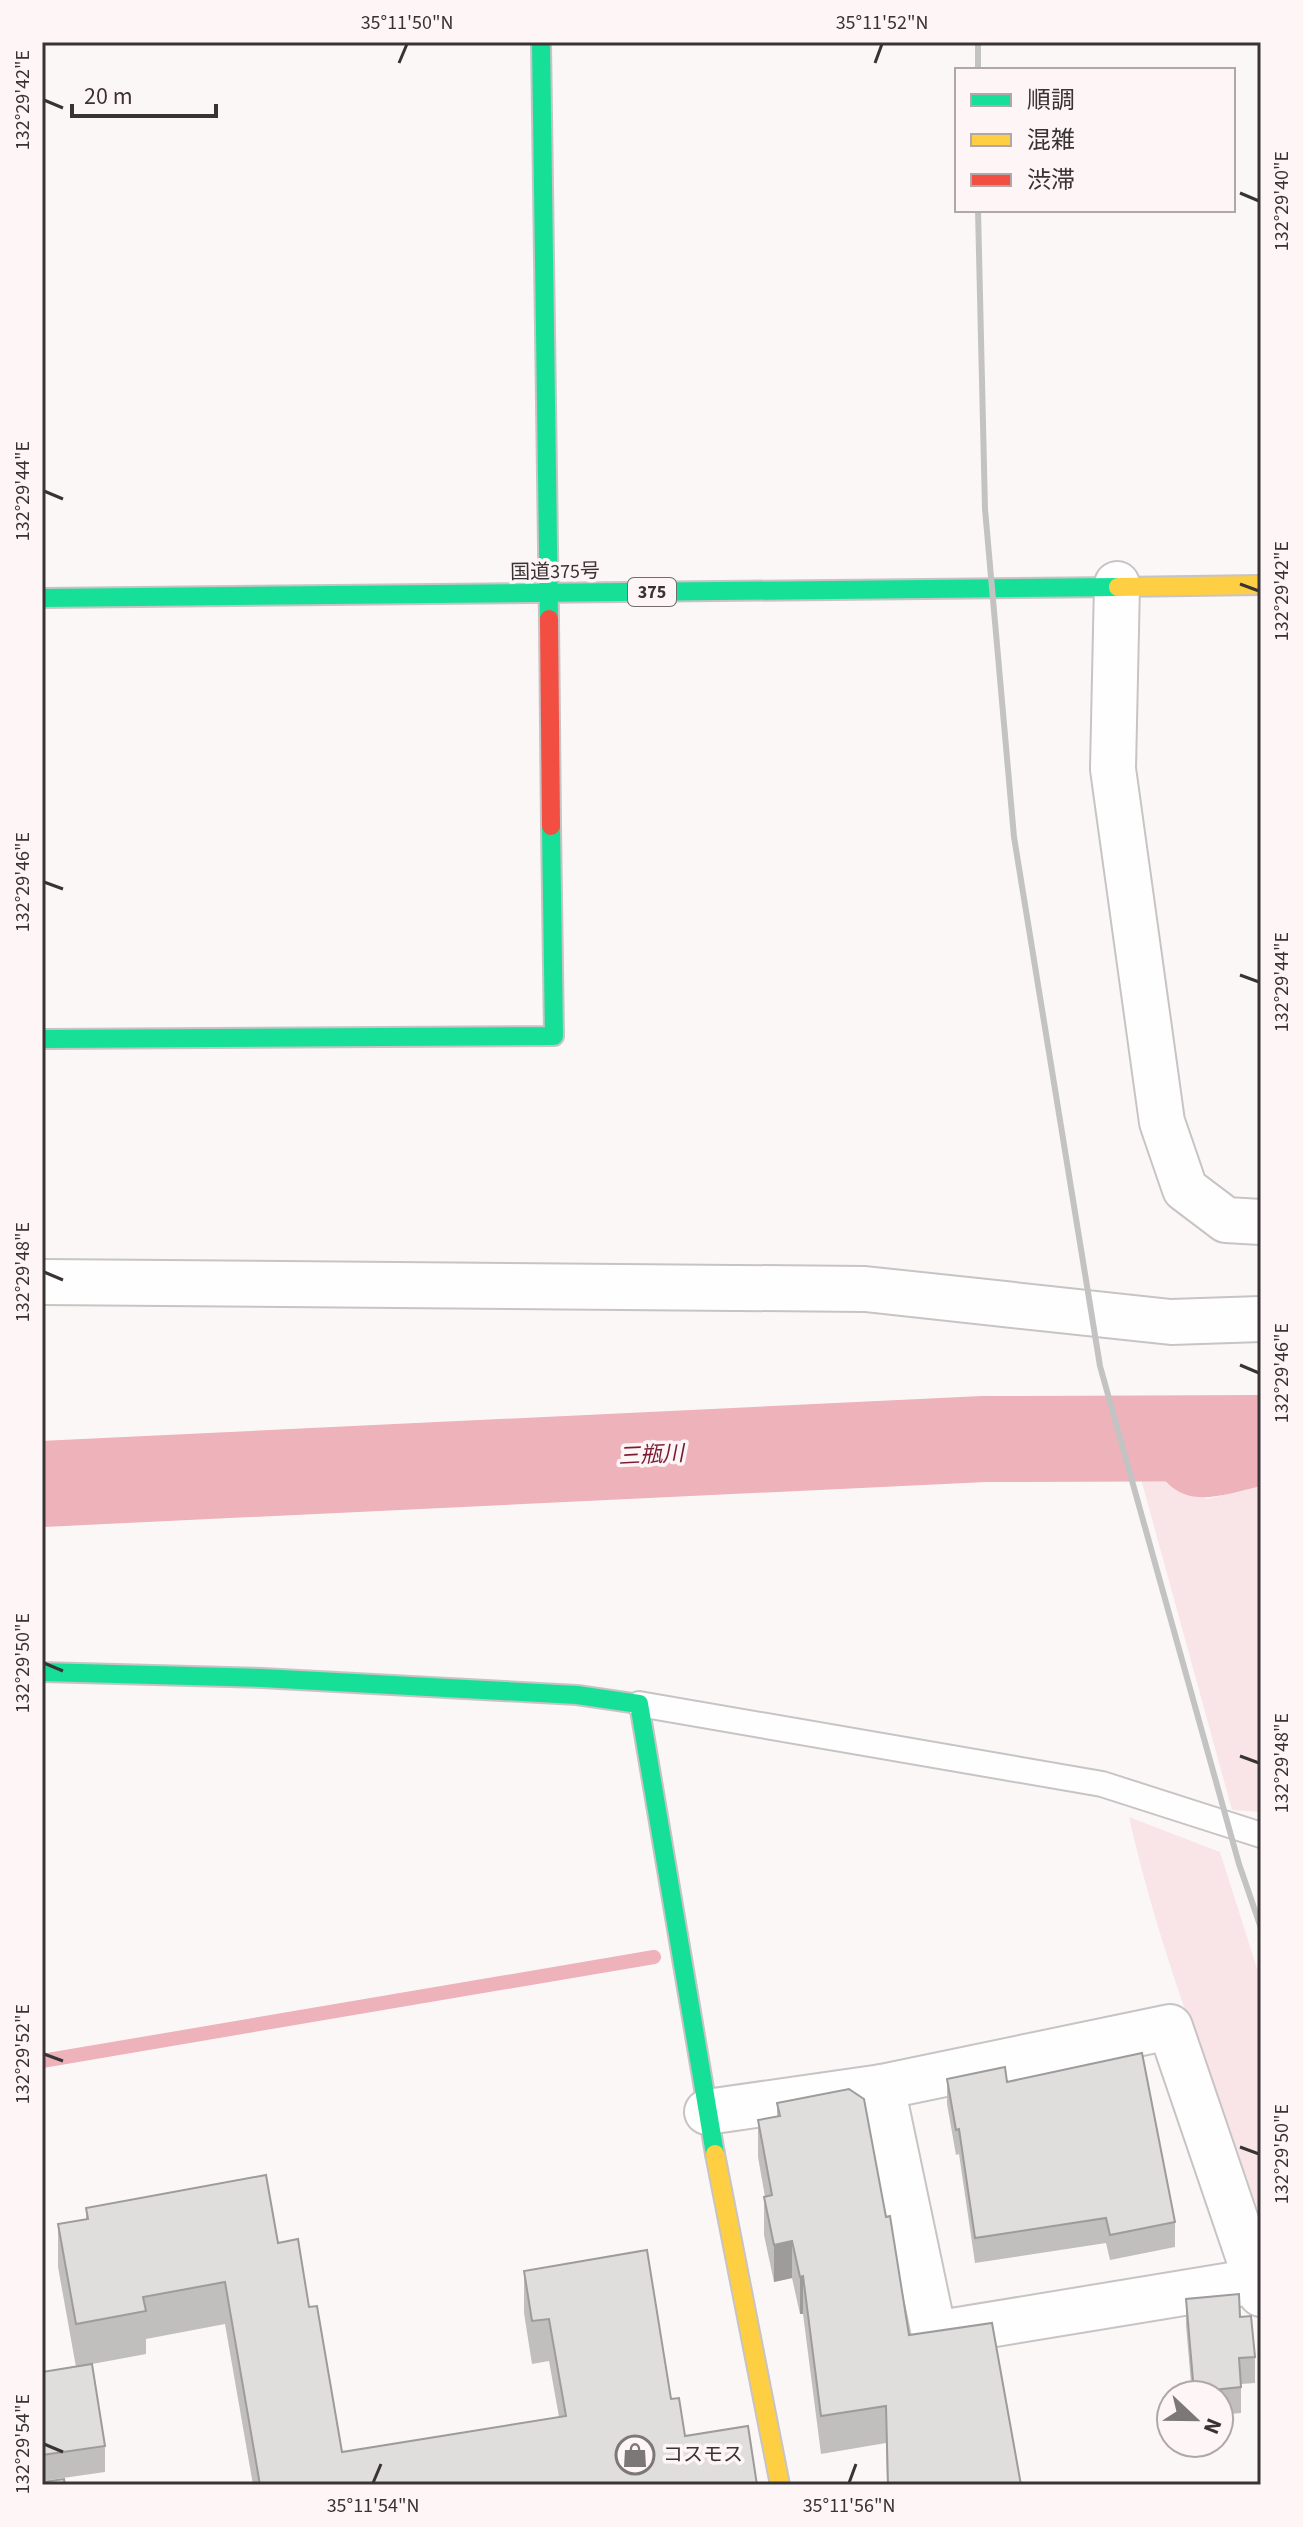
<svg xmlns="http://www.w3.org/2000/svg" width="1303" height="2527" font-family="'Source Sans 3','Noto Sans JP',sans-serif">
	<style>
		.green { fill: #f9e5e7 }
		.water { fill: #edb2ba }
		.lines { fill: none; stroke-linecap: round; stroke-linejoin: round }
		.stream { stroke: #edb2ba; stroke-width: 14 }
		.river { stroke: #edb2ba; stroke-width: 86 }
		.lane-casing { stroke: #c8c3c4; stroke-width: 28 }
		.street-casing { stroke: #c8c3c4; stroke-width: 48 }
		.fast-casing { stroke: #c8c3c4; stroke-width: 22 }
		.slow-casing { stroke: #c8c3c4; stroke-width: 22 }
		.jam-casing { stroke: #c8c3c4; stroke-width: 22 }
		.lane { stroke: #fffefe; stroke-width: 24 }
		.street { stroke: #fffefe; stroke-width: 44 }
		.fast { stroke: #16e098; stroke-width: 18 }
		.slow { stroke: #ffcf43; stroke-width: 18 }
		.jam { stroke: #f24e42; stroke-width: 18 }
		.rail { stroke: #c4c3c3; stroke-width: 6 }
		.wall { fill: #c1bebe }
		.shaded-wall { fill: #9d9b9b }
		.building { fill: #e0dddd; stroke: #9d9b9b; stroke-width: 2 }
		.ticks { fill: none; stroke: #383334; stroke-width: 3 }
		.labels { text-anchor: middle; dominant-baseline: central; stroke-width: 7; stroke-linejoin: round; paint-order: stroke }
		.shield { fill: #fef5f6; stroke: #736d6e; stroke-width: 2 }
		.shield-label { font-size: 18px; font-weight: bold; fill: #383334 }
		.street-label { font-size: 20px; fill: #383334; stroke: #fef5f6 }
		.poi-label { font-size: 20px; fill: #383334; stroke: #fef5f6; text-anchor: start }
		.water-label { font-size: 22px; font-style: italic; fill: #7a1a33; stroke: #fef5f6 }
		.neatline { fill: none; stroke: #383334; stroke-width: 3 }
		.ticks-label { font-size: 20px; text-anchor: middle; fill: #383334 }
	</style>
	<rect width="100%" height="100%" fill="#fcf7f7"/>
	<g class="green">
		<polygon points="1135,1457 1153,1460 1161,1479 1207,1499 1261,1486 1261,1812 1232,1810"/>
		<path d="M 1129,1817 L 1220,1852 L 1261,1981 L 1261,2217 C 1212,2085 1160,1955 1129,1817 Z"/>
	</g>
	<path class="water" d="M 1261,1417 L 1261,1486 C 1215,1497 1177,1513 1152,1460 L 1135,1457 L 1127,1423 Z"/>
	<g class="lines">
		<polyline class="stream" points="42,2061 654,1957"/>
		<polyline class="river" points="42,1484 984,1439 1261,1438"/>
		<defs>
			<polyline id="lane" points="639,1704 1102,1784 1261,1835"/>
			<g id="street">
				<polyline points="1117,584 1113,769 1162,1122 1185,1189 1226,1220 1261,1222"/>
				<polyline points="42,1282 865,1289 1171,1322 1261,1319"/>
				<polyline points="882,2087 934,2334 1256,2281"/>
				<polyline points="707,2112 882,2087 1170,2027 1261,2294"/>
			</g>
			<g id="fast">
				<polyline points="541,42 549,619"/>
				<polyline points="42,598 1118,587"/>
				<polyline points="42,1039 554,1036 551,826"/>
				<polyline points="42,1672 262,1678 577,1695 639,1704 715,2154"/>
			</g>
			<g id="slow">
				<polyline points="1118,587 1261,585"/>
				<polyline points="715,2154 780,2485"/>
			</g>
			<polyline id="jam" points="549,619 551,826"/>
		</defs>
		<use href="#lane" class="lane-casing"/>
		<use href="#street" class="street-casing"/>
		<use href="#fast" class="fast-casing"/>
		<use href="#slow" class="slow-casing"/>
		<use href="#jam" class="jam-casing"/>
		<use href="#lane" class="lane"/>
		<use href="#street" class="street"/>
		<use href="#fast" class="fast"/>
		<use href="#slow" class="slow"/>
		<use href="#jam" class="jam"/>
		<g class="rail">
			<polyline points="978,70 978,42"/>
			<polyline points="978,210 985,509 1014,837 1100,1366 1239,1864 1261,1928"/>
		</g>
	</g>
	<g class="wall">
		<polygon points="947,2079 1007,2082 1175,2222 1175,2247 1110,2260 1106,2243 975,2263 959,2154 956,2155 947,2104"/>
		<polygon points="777,2103 886,2217 909,2335 1021,2485 887,2485 886,2443 821,2454 803,2314 800,2314 792,2278 774,2282 764,2235 764,2197 765,2197 758,2157 758,2120 777,2116"/>
		<polygon points="86,2208 278,2243 309,2307 342,2452 559,2417 549,2361 532,2364 524,2313 524,2271 671,2399 685,2436 757,2485 253,2485 225,2324 146,2339 146,2354 76,2367 58,2267 58,2224 86,2219"/>
		<polygon points="1186,2299 1240,2317 1255,2357 1255,2383 1241,2384 1241,2413 1219,2415 1219,2395 1192,2395 1186,2325"/>
		<polygon points="42,2372 105,2446 105,2472 42,2481"/>
	</g>
	<g class="shaded-wall">
		<polygon points="792,2241 792,2278 774,2282 774,2245"/>
		<polygon points="803,2276 803,2314 800,2314 800,2277"/>
	</g>
	<g class="building">
		<polygon points="1142,2053 1175,2222 1110,2235 1106,2218 975,2238 959,2129 956,2130 947,2079 1005,2067 1007,2082"/>
		<polygon points="849,2089 864,2099 886,2217 890,2216 909,2335 992,2323 1021,2485 888,2485 886,2406 821,2416 803,2276 800,2277 792,2241 774,2245 764,2197 772,2195 758,2120 780,2116 777,2103"/>
		<polygon points="266,2175 278,2243 298,2239 309,2307 317,2306 342,2452 566,2416 549,2319 532,2321 524,2271 647,2250 671,2399 679,2398 685,2436 748,2426 757,2485 260,2485 225,2282 143,2297 146,2311 76,2324 58,2224 88,2219 86,2208"/>
		<polygon points="1239,2294 1240,2317 1251,2316 1255,2357 1239,2358 1241,2387 1194,2392 1186,2299"/>
		<polygon points="92,2364 105,2446 42,2455 42,2372"/>
		<polygon points="64,2479 65,2485 42,2485 42,2482"/>
	</g>
	<path class="ticks" d="M 399,63 L 407,44M 875,63 L 882,44M 44,100 L 63,108M 1240,193 L 1259,201M 44,491 L 63,499M 1240,584 L 1259,591M 44,882 L 63,889M 1240,975 L 1259,982M 44,1272 L 63,1280M 1240,1365 L 1259,1373M 44,1663 L 63,1671M 1240,1756 L 1259,1763M 44,2054 L 63,2061M 1240,2147 L 1259,2154M 44,2444 L 63,2452M 373,2483 L 381,2464M 849,2483 L 856,2464"/>
	<defs>
		<symbol id="shop-ring" viewBox="-11 -11 22 22"><circle r="9.5" fill="#fef5f6" stroke="#7d7878" stroke-width="1.5"/><path d="M-5-2.5h2.3a2.7 3.5 0 0 1 5.4 0H5L5.5 6h-11ZM-1.5-2.5h3a1.5 2.3 0 0 0-3 0Z" fill="#7d7878"/></symbol>
	</defs>
	<g fill-rule="evenodd">
		<use href="#shop-ring" x="613" y="2433" width="44" height="44"/>
	</g>
	<g class="labels">
		<rect class="shield" x="628" y="578" width="48" height="28" rx="6"/>
		<g class="shield-label">
			<text x="652" y="592">375</text>
		</g>
		<g class="street-label">
			<text transform="translate(555 572) rotate(-1)">国道375号</text>
		</g>
		<g class="poi-label">
			<text x="663" y="2455">コスモス</text>
		</g>
		<g class="water-label">
			<text transform="translate(651 1455) rotate(-3)">三瓶川</text>
		</g>
	</g>
	<rect width="1303" height="2527" fill="none" stroke="#fef5f6" stroke-width="88"/>
	<rect x="955" y="68" width="280" height="144" fill="#fef5f6" stroke="#afa7a8" stroke-width="2"/>
	<rect x="971" y="94" width="40" height="12" fill="#16e098" stroke="#afa7a8" stroke-width="2"/>
	<text x="1027" y="108" font-size="24" fill="#383334">順調</text>
	<rect x="971" y="134" width="40" height="12" fill="#ffcf43" stroke="#afa7a8" stroke-width="2"/>
	<text x="1027" y="148" font-size="24" fill="#383334">混雑</text>
	<rect x="971" y="174" width="40" height="12" fill="#f24e42" stroke="#afa7a8" stroke-width="2"/>
	<text x="1027" y="188" font-size="24" fill="#383334">渋滞</text>
	<g transform="translate(1195 2419) rotate(112)"><circle r="38" fill="#fef5f6" stroke="#afa7a8" stroke-width="2"/>
	<path d="M0-6L14 30L0 20L-14 30Z" fill="#7d7878"/>
	<text y="-12" font-size="22" font-weight="bold" text-anchor="middle" fill="#383334">N</text>
	</g>
	<path d="M72 104v12h144v-12" fill="none" stroke="#383334" stroke-width="4"/>
	<text x="84" y="104" font-size="24" fill="#383334" stroke="#fef5f6" stroke-width="6" paint-order="stroke">20 m</text>
	<rect x="44" y="44" width="1215" height="2439" class="neatline"/>
	<g class="ticks-label">
		<text x="407" y="29">35°11'50"N</text>
		<text x="882" y="29">35°11'52"N</text>
		<text transform="translate(22 100) rotate(-90)" y="7">132°29'42"E</text>
		<text transform="translate(1281 201) rotate(-90)" y="7">132°29'40"E</text>
		<text transform="translate(22 491) rotate(-90)" y="7">132°29'44"E</text>
		<text transform="translate(1281 591) rotate(-90)" y="7">132°29'42"E</text>
		<text transform="translate(22 882) rotate(-90)" y="7">132°29'46"E</text>
		<text transform="translate(1281 982) rotate(-90)" y="7">132°29'44"E</text>
		<text transform="translate(22 1272) rotate(-90)" y="7">132°29'48"E</text>
		<text transform="translate(1281 1373) rotate(-90)" y="7">132°29'46"E</text>
		<text transform="translate(22 1663) rotate(-90)" y="7">132°29'50"E</text>
		<text transform="translate(1281 1763) rotate(-90)" y="7">132°29'48"E</text>
		<text transform="translate(22 2054) rotate(-90)" y="7">132°29'52"E</text>
		<text transform="translate(1281 2154) rotate(-90)" y="7">132°29'50"E</text>
		<text transform="translate(22 2444) rotate(-90)" y="7">132°29'54"E</text>
		<text x="373" y="2512">35°11'54"N</text>
		<text x="849" y="2512">35°11'56"N</text>
	</g>
</svg>
